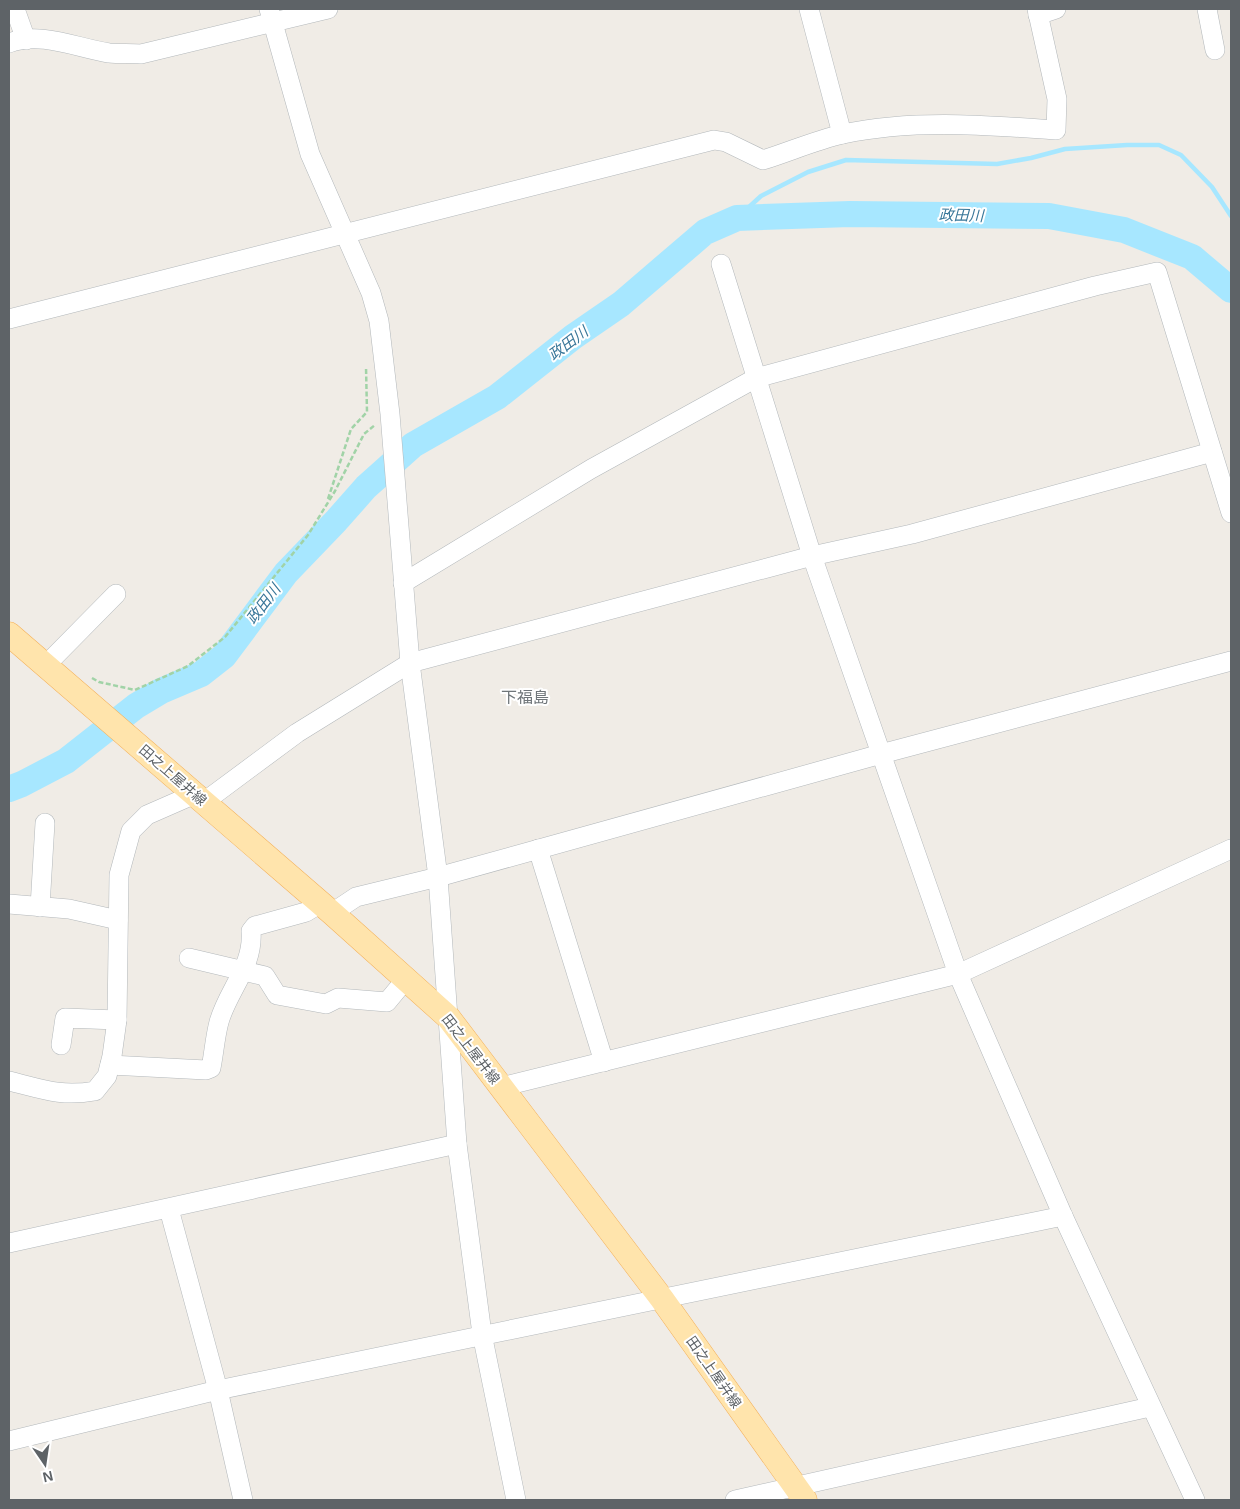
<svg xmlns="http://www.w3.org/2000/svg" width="1240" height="1509" font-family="Helvetica,'Noto Sans JP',sans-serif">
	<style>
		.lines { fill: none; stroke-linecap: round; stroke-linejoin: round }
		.stream { stroke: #a7e7ff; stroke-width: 4.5 }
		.river { stroke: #a7e7ff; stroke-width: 26 }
		.minor-casing { stroke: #b3b8bb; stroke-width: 20 }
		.major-casing { stroke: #f4b15b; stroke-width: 25 }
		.path { stroke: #a1d3a7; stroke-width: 2.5; stroke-dasharray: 5 2.5; stroke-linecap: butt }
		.minor { stroke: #fff; stroke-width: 19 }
		.major { stroke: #ffe4ac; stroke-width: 24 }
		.labels { text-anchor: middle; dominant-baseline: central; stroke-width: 4; stroke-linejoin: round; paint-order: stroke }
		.street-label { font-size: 14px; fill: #5e6367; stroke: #fff }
		.water-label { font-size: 15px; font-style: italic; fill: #397799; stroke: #fff }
		.quarter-label { font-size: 16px; fill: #6f7579; stroke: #fff }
	</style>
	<rect width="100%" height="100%" fill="#f0ece6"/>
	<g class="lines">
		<polyline class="stream" points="737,218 761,196 808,172 846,160 997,164 1031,158 1065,149 1127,145 1159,145 1181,155 1212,187 1231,216"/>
		<polyline class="river" points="9,789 22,784 66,761 136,706 161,691 201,674 224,656 286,573 336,521 366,487 413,445 497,397 573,337 621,304 705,232 737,218 850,214 1049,216 1124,230 1192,257 1231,290"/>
		<defs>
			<g id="minor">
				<polyline points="15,9 26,40"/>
				<polyline points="269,9 310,154 371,293 379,321 390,414 410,663 438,877 457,1144 482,1334 516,1500"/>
				<polyline points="809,9 842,134"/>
				<polyline points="1207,9 1215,50"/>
				<polyline points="1038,15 1056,9"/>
				<path d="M 9,43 C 41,31 77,48 109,53 C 120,54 131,53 141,54 L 328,9"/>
				<polyline points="721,264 812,556 958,974 1063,1216 1195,1500"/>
				<path d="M 9,319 L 714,140 L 726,142 L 763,160 C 789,152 816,140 843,134 C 913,119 985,125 1056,130 L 1057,99 L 1037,9"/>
				<polyline points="403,583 591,469 756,378 1095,286 1157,272 1231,513"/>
				<polyline points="46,665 116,594"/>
				<polyline points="204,802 297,733 410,663 812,556 912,534 1212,452"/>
				<polyline points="538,849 604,1062"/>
				<polyline points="9,904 69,909 118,920"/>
				<polyline points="40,907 45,823"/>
				<polyline points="332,913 356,897 438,877 881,754 1231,661"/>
				<polyline points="189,958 265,976 277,995 326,1004 338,998 387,1002 406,979"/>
				<polyline points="61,1045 65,1018 117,1020"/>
				<path d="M 110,1065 L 206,1070 L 211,1068 C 214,1053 215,1037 219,1022 C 228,990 254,966 251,931 L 255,926 L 306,912 L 321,903"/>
				<path d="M 9,1081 C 42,1089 60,1097 95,1091 L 107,1076 L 112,1056 L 117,1020 L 119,875 L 131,831 L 147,815 L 195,794"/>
				<polyline points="501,1087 958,974 1231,849"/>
				<polyline points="169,1209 218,1390 243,1500"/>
				<polyline points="9,1243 457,1144"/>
				<polyline points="9,1441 218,1390 1063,1216"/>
				<polyline points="735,1500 1150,1407"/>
			</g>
			<polyline id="major" points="9,634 332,913 448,1017 662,1299 805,1500"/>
		</defs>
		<use href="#minor" class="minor-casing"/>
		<use href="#major" class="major-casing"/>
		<g class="path">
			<polyline points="328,499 351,429 367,412 366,367"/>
			<polyline points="92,678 99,682 135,690 188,666 225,637 308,535 335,491 364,434 375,425"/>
		</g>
		<use href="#minor" class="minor"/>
		<use href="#major" class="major"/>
	</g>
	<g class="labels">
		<g class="street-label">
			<text transform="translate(173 775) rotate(41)">田之上屋井線</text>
			<text transform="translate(471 1049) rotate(52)">田之上屋井線</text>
			<text transform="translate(714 1372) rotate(55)">田之上屋井線</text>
		</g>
		<g class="water-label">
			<text transform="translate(961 215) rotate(1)">政田川</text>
			<text transform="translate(568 343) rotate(-37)">政田川</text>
			<text transform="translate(263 604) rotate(-53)">政田川</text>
		</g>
		<g class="quarter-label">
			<text x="525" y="697">下福島</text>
		</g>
	</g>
	<rect width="1240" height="1509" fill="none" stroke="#5e6367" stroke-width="20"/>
	<g transform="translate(45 1464) rotate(167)" stroke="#ffffff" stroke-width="4" paint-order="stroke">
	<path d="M0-4L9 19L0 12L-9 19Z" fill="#5e6367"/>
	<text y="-8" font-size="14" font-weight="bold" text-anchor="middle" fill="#5e6367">N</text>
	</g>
</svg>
